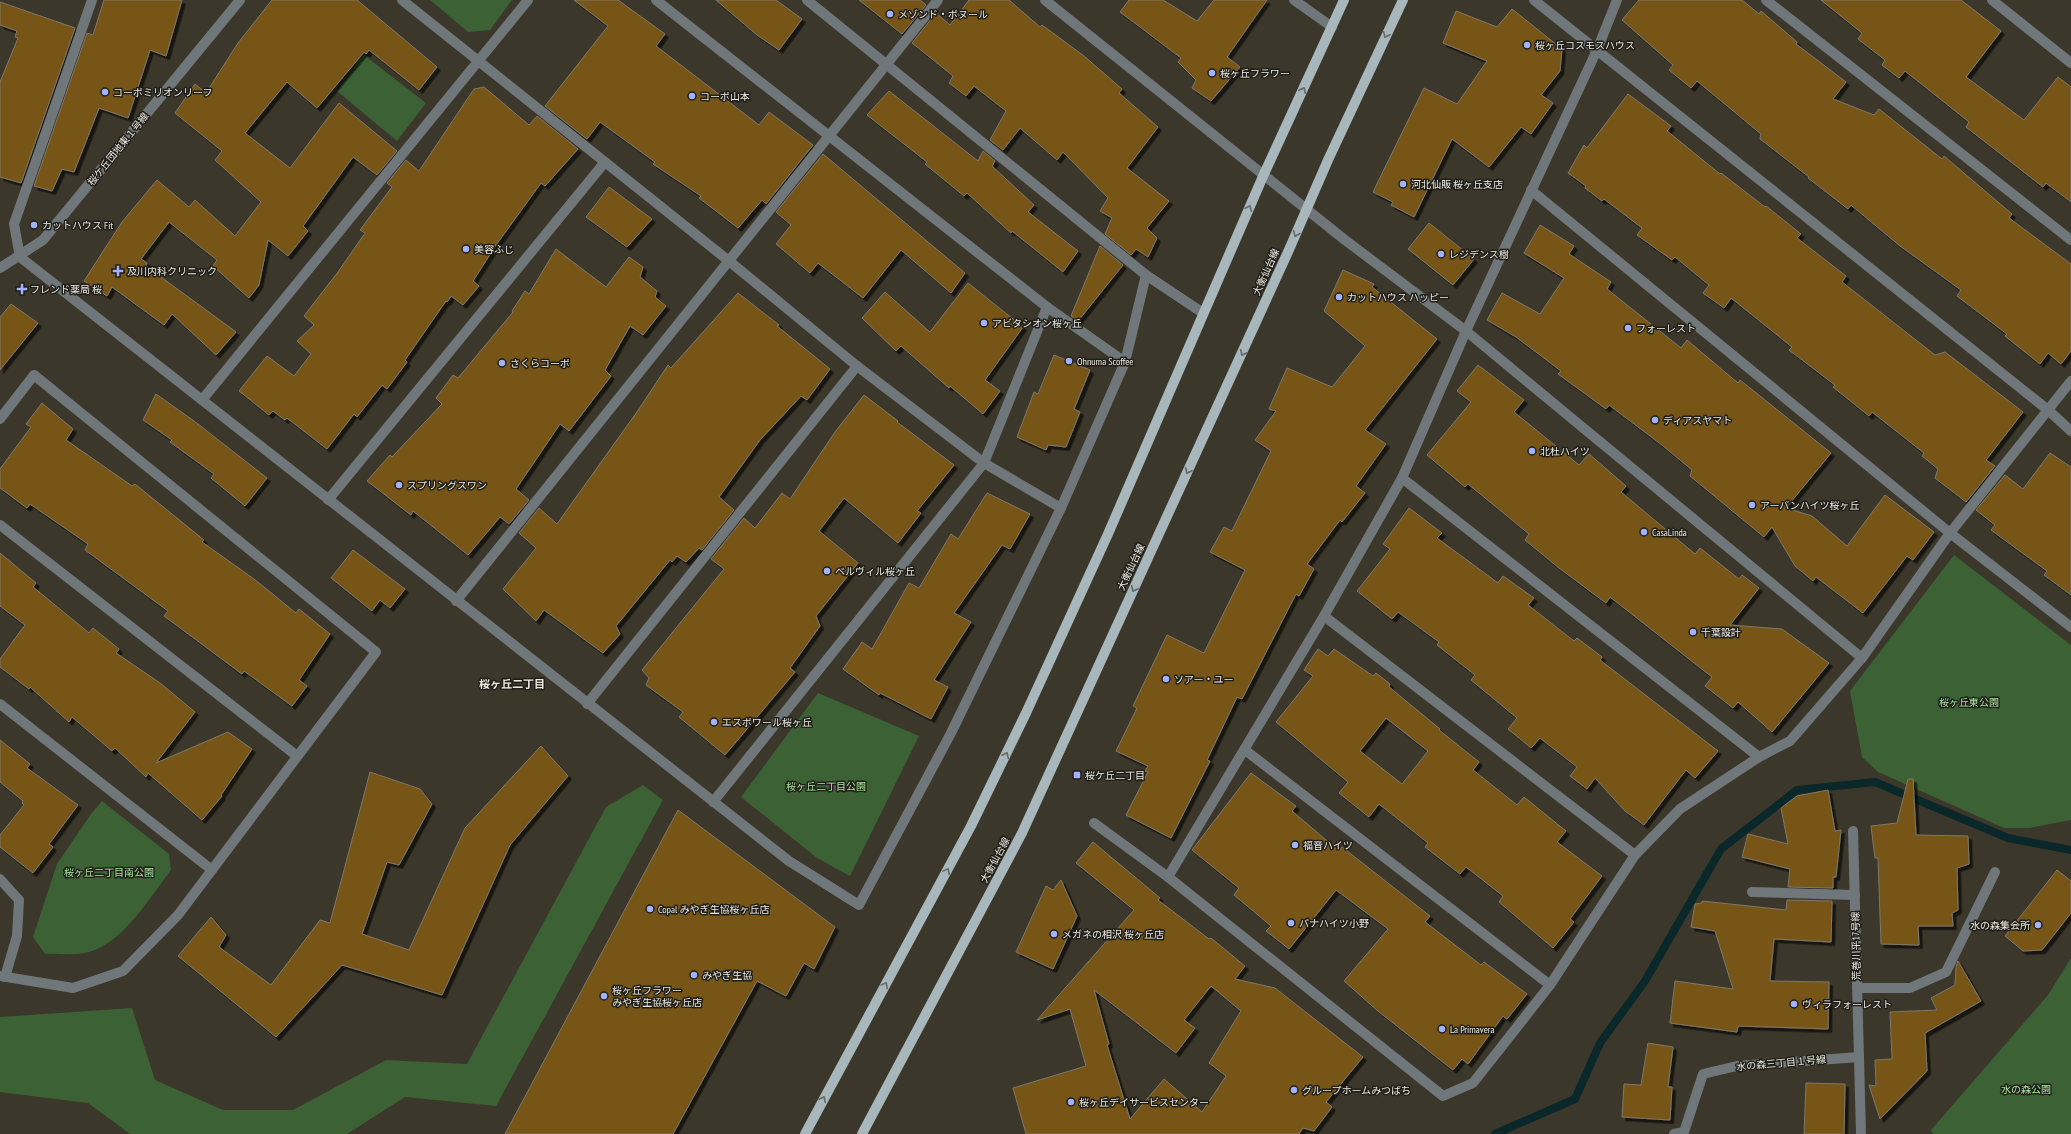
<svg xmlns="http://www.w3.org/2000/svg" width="2071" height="1134" font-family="'PT Sans Narrow','Noto Sans JP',sans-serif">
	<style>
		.green { fill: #3b6134 }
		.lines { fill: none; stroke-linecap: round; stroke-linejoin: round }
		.stream { stroke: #0a282a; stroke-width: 8 }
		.building { fill: #765515; stroke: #80786b; fill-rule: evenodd; filter: url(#shadow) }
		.minor { stroke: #70777a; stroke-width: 10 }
		.major { stroke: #a7b7bc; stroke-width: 10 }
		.oneway { stroke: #646a6a }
		.poi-dot { fill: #a2b2fd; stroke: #201e19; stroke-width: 1.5 }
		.labels { text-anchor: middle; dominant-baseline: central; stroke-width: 3; stroke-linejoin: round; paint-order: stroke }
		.poi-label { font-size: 10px; fill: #edebe3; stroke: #201e19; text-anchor: start }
		.street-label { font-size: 10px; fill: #edebe3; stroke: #201e19 }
		.park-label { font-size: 10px; fill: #a9e79d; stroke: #201e19 }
		.neighbourhood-label { font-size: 11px; font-weight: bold; fill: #edebe3; stroke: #201e19 }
	</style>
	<defs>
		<filter id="shadow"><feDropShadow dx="3.5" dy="3.5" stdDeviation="0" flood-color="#0009"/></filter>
	</defs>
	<rect width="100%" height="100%" fill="#3b372a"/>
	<g class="green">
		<polygon points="430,0 512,0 490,30 468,32"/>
		<polygon points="316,18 426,103 397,141 337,91 356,66 314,32"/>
		<polygon points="1954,555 2071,645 2071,820 2030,828 2004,828 1878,772 1862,757 1850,691"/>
		<polygon points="818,693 919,736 850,876 817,858 741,797"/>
		<polygon points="643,785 663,800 496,1106 405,1097 347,1134 130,1134 88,1103 0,1092 0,1017 132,1008 155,1080 223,1110 293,1110 386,1060 467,1064 606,807"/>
		<path d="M 102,801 L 169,854 L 171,870 C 151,896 123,943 89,952 C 76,956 59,953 45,954 L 33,937 L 57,864 L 91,814 Z"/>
		<polygon points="2071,958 2071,1134 1933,1134 1931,1130 2048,995"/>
	</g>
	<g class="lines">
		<polyline class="stream" points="1495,1134 1575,1099 1600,1043 1645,981 1721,849 1797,790 1875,782 2008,838 2071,850"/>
	</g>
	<g class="building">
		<polygon points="104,0 182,0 166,56 150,50 128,118 99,108 74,172 62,169 52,191 34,186 87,33 93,35"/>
		<polygon points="272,0 357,0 437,67 419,90 369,50 366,54 364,52 317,108 287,82 245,133 290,168 339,103 397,151 377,175 353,157 303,226 308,231 288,256 268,240 259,285 249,298 213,266 217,260 169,222 141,259 147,263 146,266 236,332 216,355 172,314 164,325 112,287 107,296 84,281 122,222 157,180 189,207 195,200 235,236 261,202 215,160 222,151 175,113 195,84 206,93 238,43"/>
		<polygon points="574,0 618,0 665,34 656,46 759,125 769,112 813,145 766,204 762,200 738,228 699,198 701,196 653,164 655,162 600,122 587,139 545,106 608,26"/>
		<polygon points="716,0 776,0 802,19 779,50 757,35"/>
		<polygon points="859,0 920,0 926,5 902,34"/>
		<polygon points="969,0 1009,0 1040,27 1042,25 1084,56 1122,89 1119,93 1158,127 1127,168 1169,201 1147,228 1157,238 1148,257 1136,249 1131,255 1105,234 1112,218 1100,211 1108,198 1063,152 1057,160 1020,128 1003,150 990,140 1006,111 974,86 966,96 949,83 953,76 912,43 936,13 950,25"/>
		<polygon points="1129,0 1163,0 1197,21 1214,0 1267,0 1227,57 1240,67 1211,101 1192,88 1196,80 1178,62 1181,58 1120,12"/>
		<polygon points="1639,0 1742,0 1759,14 1761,11 1797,42 1796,44 1846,82 1833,99 1874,115 1879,109 1942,159 1944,156 2012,214 2009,218 2071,264 2071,351 2061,364 2048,353 2040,364 2005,336 2007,334 1957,296 1961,290 1900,246 1851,205 1848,209 1808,178 1809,177 1760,139 1761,134 1697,81 1691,88 1669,70 1673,65 1622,20"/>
		<polygon points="1821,0 1961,0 2001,31 1966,77 2024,120 2058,77 2071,87 2071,202 2046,183 2043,187 1966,127 1969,122 1905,71 1899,78 1882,65 1885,60 1858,39 1862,33"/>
		<polygon points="0,2 75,28 21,183 0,177 0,82 18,38 15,37 17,31 0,25"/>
		<polygon points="1512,9 1562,49 1560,71 1541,95 1553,103 1531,134 1521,127 1489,167 1452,139 1414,217 1391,205 1393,202 1373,192 1424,88 1457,104 1487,61 1443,43 1456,11 1497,27"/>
		<polygon points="484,87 529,125 537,116 578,149 545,186 541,183 496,245 473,281 479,286 463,305 451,296 447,302 446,301 405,360 407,362 387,389 382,385 357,417 354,414 327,449 287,418 285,420 273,411 269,415 239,391 267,356 294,376 311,354 297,341 314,325 304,316 338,272 365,233 360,230 392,187 387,183 406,160 419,171 474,89"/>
		<polygon points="889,91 978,161 983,151 995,161 992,166 1034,205 1028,212 1078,251 1063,272 1012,231 1011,233 967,193 964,196 925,164 927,162 867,115"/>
		<polygon points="1628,94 1671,126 1667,131 1720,174 1721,173 1765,207 1766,206 1801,234 1797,238 1846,276 1842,282 1935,355 1945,352 2023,412 1986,460 1995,466 1966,502 1935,478 1938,469 1922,456 1924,453 1872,412 1869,416 1833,387 1835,385 1789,350 1792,347 1731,298 1724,308 1703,293 1709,285 1675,257 1672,260 1637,235 1642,228 1604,199 1602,201 1585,188 1586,186 1568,173 1584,145 1587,148"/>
		<polygon points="823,154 965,273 951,293 901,250 863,298 818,263 810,273 776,244 791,225 776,212"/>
		<polygon points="609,187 652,219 627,247 586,217"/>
		<polygon points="1429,223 1474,259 1453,285 1408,249"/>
		<polygon points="1540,225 1574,246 1569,254 1611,282 1607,289 1681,348 1687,340 1738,383 1740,380 1831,453 1786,508 1812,516 1847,546 1885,495 1934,532 1913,560 1907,556 1863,613 1816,577 1813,581 1795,566 1772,527 1764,537 1690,476 1692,470 1662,445 1609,405 1606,409 1558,374 1561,371 1516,337 1487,320 1502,293 1540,314 1564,278 1524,253"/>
		<polygon points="1100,246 1123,265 1078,321 1071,316"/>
		<polygon points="556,249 606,287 629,257 643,267 640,277 657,291 655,297 666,306 643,335 630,326 605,370 611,376 569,431 560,424 516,489 529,500 509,524 500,517 468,555 413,511 411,515 367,481 390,455 392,457 442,404 436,398 453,375 458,378 513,312 512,311 525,291 529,294"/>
		<polygon points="1343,270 1374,284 1372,287 1437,339 1365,430 1386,444 1356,486 1365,493 1342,522 1340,520 1307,564 1314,569 1299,596 1296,594 1242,699 1237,697 1207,760 1210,761 1171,838 1126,815 1148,772 1145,771 1148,766 1116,751 1137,708 1133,706 1167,635 1204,653 1245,570 1210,552 1224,527 1232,531 1271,451 1255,440 1276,411 1269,409 1287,368 1332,387 1365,346 1324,311"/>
		<polygon points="968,283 1023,327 985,380 1000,391 983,414 950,386 949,388 901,346 896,351 862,318 885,292 930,332"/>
		<polygon points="738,293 779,325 777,326 830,369 807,400 801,396 760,440 719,497 734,510 702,550 699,548 686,562 677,556 672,562 670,560 616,626 620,634 603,653 544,610 536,621 503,589 536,548 519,533 539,508 557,524 639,409 668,365 671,368"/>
		<polygon points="11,304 38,323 0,370 0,317"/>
		<polygon points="1054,355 1090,370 1074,409 1080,412 1066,447 1048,445 1046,450 1017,437 1034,392 1038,394"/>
		<polygon points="1478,365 1524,400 1514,412 1579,465 1589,454 1626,486 1621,492 1695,554 1700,548 1739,579 1742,575 1759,588 1730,625 1782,629 1829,663 1772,732 1738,702 1733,708 1705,686 1712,677 1610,597 1606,603 1559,568 1525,540 1529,534 1468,484 1465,487 1427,455 1471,402 1457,391"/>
		<polygon points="156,394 194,421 267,478 245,506 211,478 214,474 170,442 172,440 143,420"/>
		<polygon points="864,395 898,421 897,422 954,465 917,511 921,513 898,543 844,498 819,531 858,563 816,616 820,626 790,668 795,672 725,755 679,717 683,712 646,685 649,678 642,670 724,569 711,559 744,518 755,528 782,493 790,499 835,432"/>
		<polygon points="42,403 73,429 66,440 132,486 135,484 204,540 202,542 254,579 296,613 299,609 330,634 299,680 307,686 292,706 244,671 242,674 164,616 168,611 85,550 88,544 30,504 27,508 0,488 0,469 31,427 26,424"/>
		<polygon points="2050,453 2071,467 2071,595 2044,575 2047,571 1991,530 1995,525 1976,510 2005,475 2023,489"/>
		<polygon points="987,493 1030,514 1010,549 1002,545 954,613 971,622 934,680 948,687 931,719 880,693 879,695 843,669 862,642 872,649 909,583 919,588 951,534 958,539"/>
		<polygon points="1409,508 1442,533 1437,538 1498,583 1503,576 1534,598 1528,605 1574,641 1577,638 1602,657 1600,660 1718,751 1695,778 1686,770 1644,825 1625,811 1595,778 1587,789 1570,776 1577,767 1540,738 1531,748 1508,729 1517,718 1471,680 1475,675 1437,645 1439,642 1398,612 1392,619 1357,591 1390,549 1383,544"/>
		<polygon points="353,550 405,589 390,608 380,600 372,611 331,578"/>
		<polygon points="0,553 36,583 33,587 89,633 93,628 119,649 116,653 160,683 195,712 156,763 228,732 252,749 221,795 222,796 202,820 148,773 146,777 115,748 112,751 72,717 69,722 30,687 29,689 0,667 0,659 25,625 0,606"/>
		<path d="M 1318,649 L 1328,656 L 1334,649 L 1373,676 L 1376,673 L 1390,684 L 1389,687 L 1440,729 L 1439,730 L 1479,762 L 1473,770 L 1517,805 L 1524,797 L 1566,831 L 1557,842 L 1602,876 L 1570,919 L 1574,922 L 1553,948 L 1499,902 L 1503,896 L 1466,867 L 1460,874 L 1425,847 L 1428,843 L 1379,804 L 1369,817 L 1339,793 L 1348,782 L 1276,722 L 1313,676 L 1304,670 ZM 1386,718 L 1428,751 L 1402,784 L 1360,751 Z"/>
		<polygon points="0,740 30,764 27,768 78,805 49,844 53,847 33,873 0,847 0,835 24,805 22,803 23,801 0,782"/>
		<polygon points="541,746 568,776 510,845 442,995 342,965 276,1037 178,956 211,917 226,935 219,947 271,985 320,920 330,923 370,772 420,789 432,804 399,865 387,862 362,934 409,950 465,828"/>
		<polygon points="1251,773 1296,806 1292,811 1339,851 1342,847 1430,916 1425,922 1481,965 1484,962 1527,994 1507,1019 1503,1016 1468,1064 1462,1059 1453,1070 1379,1012 1344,981 1388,929 1336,890 1289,949 1266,931 1271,926 1234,895 1239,888 1192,850"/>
		<polygon points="1908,779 1913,779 1916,835 1968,836 1969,864 1957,868 1958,910 1952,913 1953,926 1918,926 1919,945 1881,944 1878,858 1875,858 1871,826 1897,823"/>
		<polygon points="1828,790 1835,831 1841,830 1836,877 1833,877 1833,888 1788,887 1790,869 1742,857 1748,834 1788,844 1781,808 1797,796"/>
		<polygon points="678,810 835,927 814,969 804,963 786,996 757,981 673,1134 505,1134"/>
		<path d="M 1093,842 L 1160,898 L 1158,900 L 1209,939 L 1211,938 L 1245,966 L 1235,979 L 1275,988 L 1363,1057 L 1326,1102 L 1332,1107 L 1314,1131 L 1303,1128 L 1299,1134 L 1026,1134 L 1013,1088 L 1086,1066 L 1070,1009 L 1037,1020 L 1134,910 L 1076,863 ZM 1211,986 L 1241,1011 L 1209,1063 L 1226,1076 L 1202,1112 L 1164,1079 L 1130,1119 L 1107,1045 L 1109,1044 L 1094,990 L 1176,1053 L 1195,1028 L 1184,1020 Z"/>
		<polygon points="2057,870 2071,881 2071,913 2042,950 2023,951 2005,936"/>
		<polygon points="1061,880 1077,916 1053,969 1016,952 1046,886 1053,890"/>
		<polygon points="1787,900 1832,901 1831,942 1774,939 1770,981 1829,982 1828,1029 1738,1026 1737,1032 1670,1023 1675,981 1733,989 1715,931 1691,927 1695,904 1702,903 1702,901 1786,910"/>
		<polygon points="1958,961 1981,1001 1925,1033 1927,1071 1880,1119 1869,1085 1876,1086 1875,1060 1892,1059 1890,1012 1937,1010 1931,998 1955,985 1956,967"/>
		<polygon points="1648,1043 1673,1047 1668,1087 1672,1087 1670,1120 1622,1117 1624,1084 1641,1085"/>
		<polygon points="1806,1083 1845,1084 1844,1134 1804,1134"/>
	</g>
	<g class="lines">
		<g class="minor">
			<polyline points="92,0 14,224 20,257 789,861 859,905 951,733 1061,508 1125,362 1146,275"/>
			<polyline points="402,0 729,261 857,366 984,463 1061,508"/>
			<polyline points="656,0 1047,307 1125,362"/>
			<polyline points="807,0 1146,275 1203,313"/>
			<polyline points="1045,0 1345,240 1466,331 1862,658 1950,533 2071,381"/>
			<polyline points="1294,0 1332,27"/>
			<polyline points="1534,0 2048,410 2071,431"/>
			<polyline points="1766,0 2071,240"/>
			<polyline points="1992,0 2071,63"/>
			<polyline points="1531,190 1950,533 2071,627"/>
			<polyline points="0,268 43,240 240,0"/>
			<polyline points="202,400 528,0"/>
			<polyline points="0,419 34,375 376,652 178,915 123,971 73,988 0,976"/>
			<polyline points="1402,478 1759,757"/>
			<polyline points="328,500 605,162"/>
			<polyline points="0,525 297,756"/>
			<polyline points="456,601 938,0"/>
			<polyline points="1324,616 1635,855 1680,809 1759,757 1790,741 1862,658"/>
			<polyline points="0,704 212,870"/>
			<polyline points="587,704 857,366"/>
			<polyline points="1245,750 1550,985"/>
			<polyline points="713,802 984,463 1047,307"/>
			<polyline points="1094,823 1168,877 1443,1096 1473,1083 1550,985 1635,855"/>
			<polyline points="1853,831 1861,1134"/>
			<polyline points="1168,877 1324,616 1402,478 1466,331 1597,50 1617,0"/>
			<polyline points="0,879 19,900 17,936 5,977"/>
			<polyline points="1752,892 1855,895"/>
			<polyline points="1857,988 1910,988 1946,972 1995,872"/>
			<polyline points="1674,1134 1684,1132 1703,1074 1737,1066 1859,1057"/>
		</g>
		<g class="major">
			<polyline points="805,1134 971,826 1026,713 1108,534 1264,174 1344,0"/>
			<polyline points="862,1134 1022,833 1288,252 1328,160 1403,0"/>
		</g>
	</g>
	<defs><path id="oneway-chevron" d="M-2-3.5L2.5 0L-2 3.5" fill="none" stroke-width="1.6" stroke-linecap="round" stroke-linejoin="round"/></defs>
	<g class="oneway">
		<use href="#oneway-chevron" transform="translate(1386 35) rotate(115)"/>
		<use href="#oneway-chevron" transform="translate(1303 90) rotate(-65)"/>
		<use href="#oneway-chevron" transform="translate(1249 208) rotate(-66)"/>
		<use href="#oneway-chevron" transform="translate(1296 234) rotate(113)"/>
		<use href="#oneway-chevron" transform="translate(1243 353) rotate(115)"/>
		<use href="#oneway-chevron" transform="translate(1188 471) rotate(115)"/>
		<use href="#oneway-chevron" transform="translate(1134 589) rotate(115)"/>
		<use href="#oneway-chevron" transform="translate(1006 755) rotate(-64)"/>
		<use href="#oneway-chevron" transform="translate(947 871) rotate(-62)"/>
		<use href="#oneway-chevron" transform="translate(885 985) rotate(-62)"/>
		<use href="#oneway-chevron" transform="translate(823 1099) rotate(-63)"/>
	</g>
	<g class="poi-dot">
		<circle cx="890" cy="14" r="4"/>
		<circle cx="1527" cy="45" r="4"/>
		<circle cx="1212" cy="73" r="4"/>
		<circle cx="105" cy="92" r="4"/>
		<circle cx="692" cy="96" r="4"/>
		<circle cx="1403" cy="184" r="4"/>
		<circle cx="34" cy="225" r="4"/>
		<circle cx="466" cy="249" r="4"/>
		<circle cx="1441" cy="254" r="4"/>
		<path d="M116 265h4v4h4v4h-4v4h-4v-4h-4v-4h4z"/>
		<path d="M20 283h4v4h4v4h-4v4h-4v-4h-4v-4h4z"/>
		<circle cx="1339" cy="297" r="4"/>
		<circle cx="984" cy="323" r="4"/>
		<circle cx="1628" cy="328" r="4"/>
		<circle cx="1069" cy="361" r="4"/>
		<circle cx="502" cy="363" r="4"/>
		<circle cx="1655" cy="420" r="4"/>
		<circle cx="1532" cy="451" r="4"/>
		<circle cx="399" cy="485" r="4"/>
		<circle cx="1752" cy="505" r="4"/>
		<circle cx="1644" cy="532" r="4"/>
		<circle cx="827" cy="571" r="4"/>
		<circle cx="1693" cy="632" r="4"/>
		<circle cx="1166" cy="679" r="4"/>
		<circle cx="714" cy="722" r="4"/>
		<rect x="1073" y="771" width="8" height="8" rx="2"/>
		<circle cx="1295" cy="845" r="4"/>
		<circle cx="650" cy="909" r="4"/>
		<circle cx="1291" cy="923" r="4"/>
		<circle cx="2038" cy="925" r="4"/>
		<circle cx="1054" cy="934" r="4"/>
		<circle cx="694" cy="975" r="4"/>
		<circle cx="604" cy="996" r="4"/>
		<circle cx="1794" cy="1004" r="4"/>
		<circle cx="1442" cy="1029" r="4"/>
		<circle cx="1294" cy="1090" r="4"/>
		<circle cx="1071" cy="1102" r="4"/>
	</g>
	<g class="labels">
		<g class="poi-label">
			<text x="898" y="14">メゾンド・ボヌール</text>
			<text x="1535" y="45">桜ヶ丘コスモスハウス</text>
			<text x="1220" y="73">桜ヶ丘フラワー</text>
			<text x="113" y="92">コーポミリオンリーフ</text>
			<text x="700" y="96">コーポ山本</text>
			<text x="1411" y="184">河北仙販 桜ヶ丘支店</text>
			<text x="42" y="225">カットハウス Fit</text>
			<text x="474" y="249">美容ふじ</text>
			<text x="1449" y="254">レジデンス樹</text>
			<text x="127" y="271">及川内科クリニック</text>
			<text x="30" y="289">フレンド薬局 桜</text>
			<text x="1347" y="297">カットハウス ハッピー</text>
			<text x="992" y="323">アビタシオン桜ヶ丘</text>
			<text x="1636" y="328">フォーレスト</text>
			<text x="1077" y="361">Ohnuma Scoffee</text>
			<text x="510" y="363">さくらコーポ</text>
			<text x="1663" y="420">ディアスヤマト</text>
			<text x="1540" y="451">北杜ハイツ</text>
			<text x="407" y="485">スプリングスワン</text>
			<text x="1760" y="505">アーバンハイツ桜ヶ丘</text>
			<text x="1652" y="532">CasaLinda</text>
			<text x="835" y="571">ベルヴィル桜ヶ丘</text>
			<text x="1701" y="632">千葉設計</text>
			<text x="1174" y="679">ソアー・ユー</text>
			<text x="722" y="722">エスポワール桜ヶ丘</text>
			<text x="1085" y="775">桜ケ丘二丁目</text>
			<text x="1303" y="845">福音ハイツ</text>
			<text x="658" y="909">Copal みやぎ生協桜ヶ丘店</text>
			<text x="1299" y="923">パナハイツ小野</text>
			<text x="2030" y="925" text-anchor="end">水の森集会所</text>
			<text x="1062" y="934">メガネの相沢 桜ヶ丘店</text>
			<text x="702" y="975">みやぎ生協</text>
			<text x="612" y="990">桜ヶ丘フラワー<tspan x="612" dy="12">みやぎ生協桜ヶ丘店</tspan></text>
			<text x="1802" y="1004">ヴィラフォーレスト</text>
			<text x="1450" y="1029">La Primavera</text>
			<text x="1302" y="1090">グループホームみつばち</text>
			<text x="1079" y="1102">桜ヶ丘デイサービスセンター</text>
		</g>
		<g class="street-label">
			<text transform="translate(118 149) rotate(-51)">桜ケ丘団地東１号線</text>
			<text transform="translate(1266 272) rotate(-66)">大衡仙台線</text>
			<text transform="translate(1131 567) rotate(-65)">大衡仙台線</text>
			<text transform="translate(995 860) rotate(-62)">大衡仙台線</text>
			<text transform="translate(1856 946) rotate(-91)">荒巻川平17号線</text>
			<text transform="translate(1781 1063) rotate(-5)">水の森三丁目１号線</text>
		</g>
		<g class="park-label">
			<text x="1969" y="702">桜ヶ丘東公園</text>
			<text x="826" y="786">桜ヶ丘二丁目公園</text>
			<text x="109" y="872">桜ヶ丘二丁目南公園</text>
			<text x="2026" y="1089">水の森公園</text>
		</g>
		<g class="neighbourhood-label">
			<text x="512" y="684">桜ヶ丘二丁目</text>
		</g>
	</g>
</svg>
